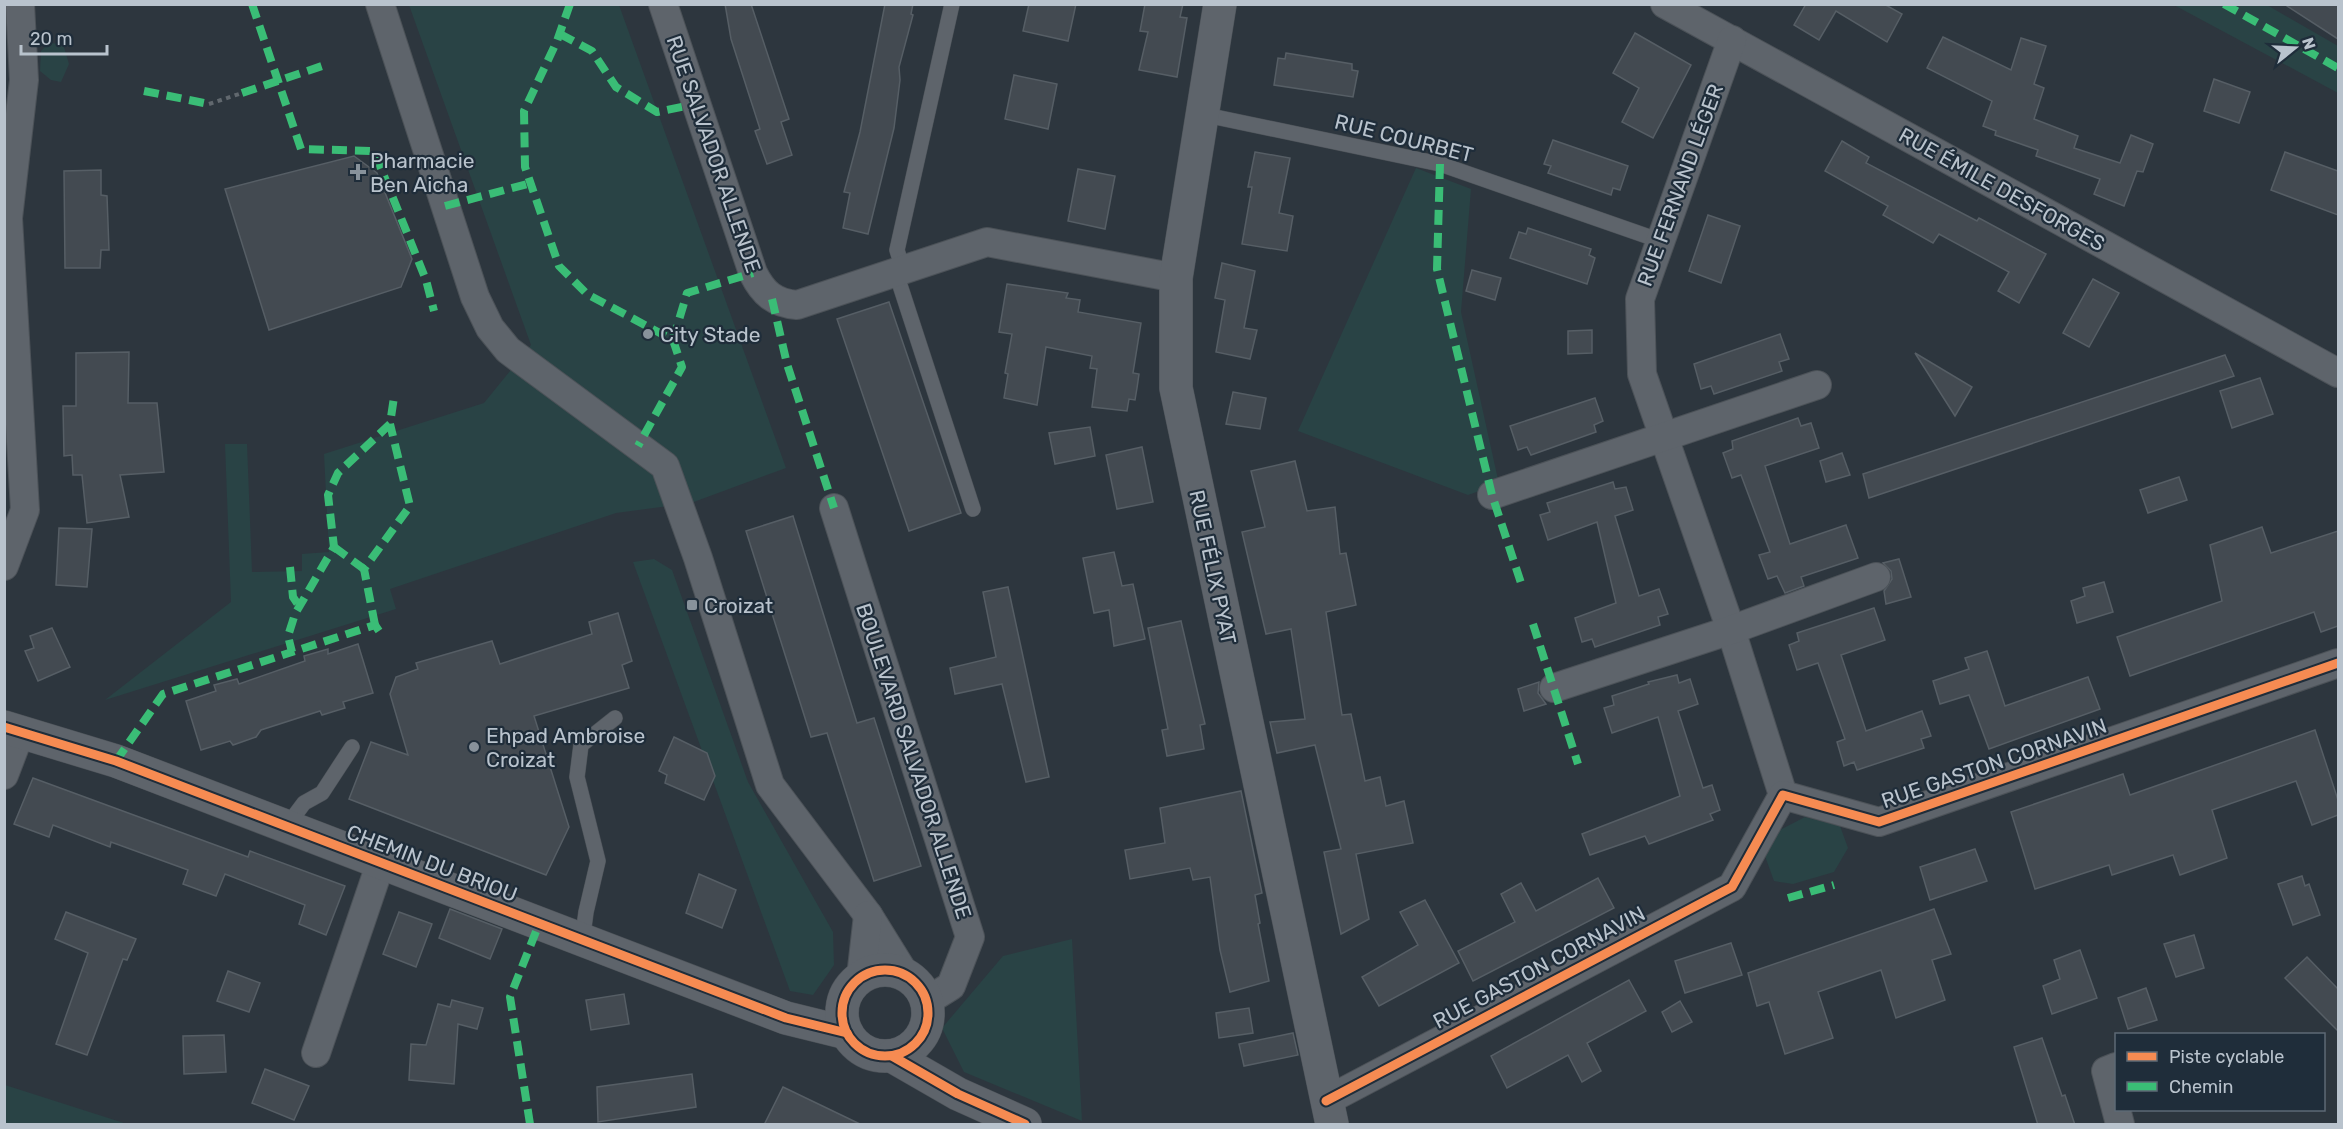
<svg xmlns="http://www.w3.org/2000/svg" width="2343" height="1129" font-family="Rubik,sans-serif">
	<style>
		.green { fill: #294345 }
		.building { fill: #434a51; stroke: #565e65; stroke-width: 1.5 }
		.lines { fill: none; stroke-linecap: round; stroke-linejoin: round }
		.service-casing { stroke: #4c5258; stroke-width: 16 }
		.minor-casing { stroke: #4c5258; stroke-width: 30 }
		.tertiary-casing { stroke: #4c5258; stroke-width: 34 }
		.path { stroke: #61686e; stroke-width: 4; stroke-dasharray: 4.5 4.5; stroke-linecap: butt }
		.service { stroke: #5e646b; stroke-width: 15 }
		.minor { stroke: #5e646b; stroke-width: 28 }
		.tertiary { stroke: #5e646b; stroke-width: 33 }
		.quiet { stroke: #3abd76; stroke-width: 8; stroke-dasharray: 15 8; stroke-linecap: butt }
		.cycleway-casing { stroke: #1f2d3a; stroke-width: 13 }
		.cycleway { stroke: #f68b52; stroke-width: 9 }
		.poi-dot { fill: #88929b; stroke: #1f2d3a; stroke-width: 2 }
		.labels { text-anchor: middle; dominant-baseline: central; stroke-width: 4.5; stroke-linejoin: round; paint-order: stroke }
		.street-label { font-size: 21px; fill: #b9c3cd; stroke: #1f2d3a }
		.poi-label { font-size: 21px; fill: #b9c3cd; stroke: #1f2d3a; text-anchor: start }
	</style>
	<rect width="100%" height="100%" fill="#2d363e"/>
	<g class="green">
		<polygon points="409,5 619,5 786,468 691,503 616,513 390,589 396,609 105,700 231,602 225,444 247,444 252,572 302,571 302,554 329,552 324,454 484,403 531,345"/>
		<polygon points="2174,5 2267,5 2338,46 2338,93"/>
		<polygon points="49,43 63,44 69,64 61,82 51,80 40,71 41,51"/>
		<polygon points="1416,168 1471,189 1461,312 1499,484 1468,495 1298,431"/>
		<polygon points="654,559 672,570 748,782 833,932 834,965 813,995 790,991 633,562"/>
		<polygon points="1805,817 1840,826 1848,848 1834,872 1793,884 1774,881 1765,856 1774,833"/>
		<polygon points="1072,939 1082,1121 964,1072 942,1028 1003,956"/>
		<polygon points="5,1085 127,1124 5,1124"/>
	</g>
	<g class="building">
		<polygon points="725,4 751,4 789,119 781,122 792,155 767,164 755,131 760,129 731,39"/>
		<polygon points="885,4 913,4 911,14 913,15 899,67 900,80 894,128 868,234 843,228 850,193 844,192 860,132"/>
		<polygon points="1029,4 1076,4 1068,41 1023,31"/>
		<polygon points="1145,4 1183,4 1180,17 1187,18 1177,77 1139,70 1148,32 1140,31"/>
		<polygon points="1806,4 1884,4 1902,14 1887,42 1836,11 1819,40 1794,25"/>
		<polygon points="2284,4 2338,4 2338,39"/>
		<polygon points="1635,33 1691,65 1653,138 1622,122 1639,88 1613,73"/>
		<polygon points="1943,37 2011,70 2021,38 2046,46 2034,84 2044,88 2034,119 2078,136 2074,148 2120,163 2131,135 2153,144 2143,172 2137,171 2124,206 2094,194 2100,179 2036,156 2038,150 1995,135 1996,131 1983,126 1992,101 1927,68"/>
		<polygon points="1286,53 1352,64 1352,70 1358,71 1353,97 1274,85 1278,58 1285,59"/>
		<polygon points="1014,75 1057,84 1048,129 1005,119"/>
		<polygon points="2214,79 2250,92 2239,123 2204,111"/>
		<polygon points="1553,140 1628,166 1620,190 1613,188 1611,195 1548,173 1551,166 1544,164"/>
		<polygon points="1842,141 1869,157 1866,163 1977,221 1979,218 2046,254 2019,303 1998,291 2009,272 1939,234 1933,243 1883,215 1888,206 1825,171"/>
		<polygon points="1255,152 1290,158 1279,213 1293,216 1287,251 1242,244 1252,187 1248,187"/>
		<polygon points="2285,152 2338,171 2338,215 2271,190"/>
		<polygon points="354,156 377,173 412,259 401,287 269,330 225,189"/>
		<polygon points="1078,169 1115,176 1105,229 1068,221"/>
		<polygon points="101,170 101,195 107,196 109,250 101,250 100,268 65,268 64,171"/>
		<polygon points="1708,215 1740,226 1721,283 1689,271"/>
		<polygon points="1528,228 1591,249 1589,255 1595,258 1587,284 1510,258 1519,232 1526,234"/>
		<polygon points="1222,263 1255,271 1244,328 1257,330 1250,359 1216,352 1225,300 1215,298"/>
		<polygon points="1472,270 1501,278 1495,300 1466,291"/>
		<polygon points="2093,279 2119,293 2089,347 2063,333"/>
		<polygon points="1007,284 1068,293 1066,298 1080,300 1078,312 1141,323 1133,373 1139,374 1137,388 1135,400 1129,399 1127,411 1092,407 1097,369 1090,368 1092,356 1046,347 1037,405 1004,398 1008,374 1005,373 1012,334 999,332"/>
		<polygon points="889,302 961,513 909,531 837,319"/>
		<polygon points="1592,330 1592,353 1568,354 1568,331"/>
		<polygon points="1780,334 1789,359 1779,362 1782,371 1714,394 1711,386 1701,389 1694,364"/>
		<polygon points="129,352 128,403 157,403 164,472 120,475 129,517 87,523 82,475 73,475 72,455 64,456 63,406 76,406 76,353"/>
		<polygon points="1915,353 1972,387 1955,416"/>
		<polygon points="2225,355 2234,376 1869,498 1863,474"/>
		<polygon points="2260,378 2273,414 2232,428 2220,391"/>
		<polygon points="1233,392 1266,398 1260,429 1226,424"/>
		<polygon points="1595,398 1603,421 1594,425 1596,432 1531,455 1527,447 1518,450 1510,426"/>
		<polygon points="1798,418 1801,426 1811,423 1819,448 1765,466 1790,544 1846,525 1858,558 1801,577 1804,586 1785,593 1777,576 1768,579 1759,555 1770,552 1741,475 1732,478 1723,453 1733,449 1732,441"/>
		<polygon points="1090,427 1095,456 1055,464 1049,433"/>
		<polygon points="1142,447 1153,502 1117,509 1106,455"/>
		<polygon points="1842,453 1850,475 1826,482 1820,461"/>
		<polygon points="1295,461 1307,511 1335,507 1340,554 1346,553 1356,605 1326,612 1342,715 1351,714 1365,781 1380,777 1386,806 1404,801 1413,843 1356,854 1369,919 1341,934 1324,852 1341,849 1315,745 1277,753 1270,722 1305,719 1291,629 1266,634 1242,532 1265,527 1251,471"/>
		<polygon points="2179,477 2187,500 2148,513 2140,490"/>
		<polygon points="1613,482 1615,489 1626,487 1633,510 1615,516 1639,596 1659,589 1668,614 1658,617 1660,625 1595,647 1592,639 1582,642 1575,618 1616,603 1597,522 1548,540 1540,515 1550,512 1547,503"/>
		<polygon points="793,516 857,723 874,718 921,866 874,881 827,733 811,737 746,531"/>
		<polygon points="2262,527 2271,553 2338,531 2338,626 2321,632 2314,612 2130,676 2117,637 2222,601 2210,545"/>
		<polygon points="59,528 92,529 87,587 56,585"/>
		<polygon points="1114,552 1122,586 1133,584 1145,639 1114,646 1109,610 1094,613 1083,558"/>
		<polygon points="1899,559 1911,597 1886,604 1884,591 1892,579 1891,571 1883,563"/>
		<polygon points="2104,582 2113,612 2077,623 2071,601 2085,596 2083,588"/>
		<polygon points="1008,587 1049,777 1026,782 1002,684 955,694 950,668 996,657 983,592"/>
		<polygon points="1874,608 1885,640 1841,655 1866,731 1922,711 1931,736 1921,739 1924,748 1857,770 1854,762 1844,766 1837,742 1845,739 1818,663 1797,670 1789,645 1799,641 1797,633"/>
		<polygon points="618,613 632,661 622,665 629,688 534,716 569,827 546,875 349,799 371,742 408,755 390,694 396,677 418,669 416,663 492,641 500,664 592,634 589,622"/>
		<polygon points="1181,621 1205,724 1200,725 1204,749 1167,756 1162,730 1168,729 1148,628"/>
		<polygon points="52,628 70,667 38,681 25,651 34,648 30,636"/>
		<polygon points="358,644 373,693 343,702 345,708 322,715 320,711 261,730 256,737 233,745 230,741 201,750 186,701 216,691 214,685 237,679 239,684 305,661 304,656 328,649 328,654"/>
		<polygon points="1987,651 2005,706 2088,677 2100,709 1989,749 1969,695 1940,704 1933,681 1969,669 1965,658"/>
		<polygon points="1677,675 1679,683 1690,679 1698,704 1678,711 1703,788 1712,785 1720,810 1710,814 1713,820 1649,844 1645,836 1590,855 1582,834 1680,796 1658,717 1612,733 1604,708 1614,705 1612,696 1649,684 1648,682"/>
		<polygon points="1539,682 1538,693 1546,704 1524,711 1518,689"/>
		<polygon points="2315,730 2338,800 2338,815 2312,825 2296,781 2212,810 2227,858 2180,875 2173,855 2112,875 2109,865 2035,889 2011,812 2123,774 2130,795"/>
		<polygon points="674,737 707,753 715,776 704,800 665,783 667,775 659,771"/>
		<polygon points="33,778 248,857 250,851 345,886 326,935 299,924 305,905 225,874 216,896 183,884 188,870 111,842 110,847 53,825 49,837 14,824"/>
		<polygon points="1241,791 1262,893 1255,895 1260,923 1258,924 1269,981 1230,992 1220,950 1210,877 1193,880 1190,868 1130,879 1125,850 1165,843 1160,808"/>
		<polygon points="1975,849 1987,881 1930,900 1920,867"/>
		<polygon points="699,874 736,890 722,928 686,913"/>
		<polygon points="2302,876 2305,886 2309,884 2320,915 2293,925 2278,884"/>
		<polygon points="1598,878 1614,908 1473,981 1458,951 1515,922 1501,894 1521,883 1536,911"/>
		<polygon points="1425,900 1459,963 1379,1006 1362,977 1418,945 1400,912"/>
		<polygon points="450,909 502,929 490,959 439,938"/>
		<polygon points="1934,909 1951,954 1932,960 1945,1000 1896,1018 1881,970 1818,992 1833,1038 1785,1054 1769,1002 1757,1006 1748,973"/>
		<polygon points="66,912 136,939 127,960 123,959 87,1055 56,1044 88,953 55,939"/>
		<polygon points="399,912 432,924 416,967 383,954"/>
		<polygon points="2194,935 2204,968 2176,977 2164,944"/>
		<polygon points="1731,943 1742,975 1685,993 1675,961"/>
		<polygon points="2080,950 2097,998 2052,1014 2043,986 2060,979 2054,960"/>
		<polygon points="2307,957 2338,989 2338,1031 2285,978"/>
		<polygon points="228,971 260,983 249,1012 217,1001"/>
		<polygon points="1629,980 1646,1011 1587,1043 1601,1071 1582,1082 1568,1055 1507,1088 1491,1056"/>
		<polygon points="2146,988 2157,1020 2128,1029 2118,998"/>
		<polygon points="624,994 629,1024 591,1030 586,1000"/>
		<polygon points="452,1000 483,1008 477,1029 458,1024 454,1084 409,1080 411,1044 426,1045 438,1004 450,1007"/>
		<polygon points="1680,1001 1692,1022 1672,1032 1662,1012"/>
		<polygon points="1249,1008 1253,1033 1219,1038 1216,1013"/>
		<polygon points="1293,1033 1298,1055 1244,1066 1239,1044"/>
		<polygon points="224,1035 226,1072 184,1074 183,1036"/>
		<polygon points="2042,1038 2062,1096 2065,1095 2075,1125 2038,1125 2014,1047"/>
		<polygon points="265,1069 309,1086 294,1120 252,1103"/>
		<polygon points="692,1074 696,1107 598,1122 597,1087"/>
		<polygon points="783,1087 862,1125 764,1125"/>
	</g>
	<g class="lines">
		<defs>
			<g id="service">
				<polyline points="1201,114 1440,164 1661,241"/>
				<polyline points="903,270 897,250 952,4"/>
				<polyline points="896,273 973,509"/>
				<polyline points="286,827 304,803 322,793 352,747"/>
				<polyline points="582,942 586,912 598,861 577,777 581,745 615,718"/>
			</g>
			<g id="minor">
				<polyline points="380,4 475,297 490,328 508,350 665,466 698,558 770,785 868,915 904,973"/>
				<path d="M 663,4 L 753,273 C 763,293 774,303 797,305 L 987,242 L 1176,278"/>
				<polyline points="1665,4 2338,373"/>
				<polyline points="1732,40 1640,299 1642,374 1731,630 1783,795"/>
				<polyline points="1492,495 1817,385"/>
				<polyline points="834,508 970,937 951,986 927,1001"/>
				<polyline points="4,566 25,510 8,218 24,80 20,4"/>
				<polyline points="1554,688 1731,630 1876,577"/>
				<polyline points="4,775 20,733"/>
				<polyline points="861,977 868,915"/>
				<polyline points="316,1053 381,862"/>
				<polyline points="2116,1067 2106,1071 2120,1124"/>
				<polyline points="1326,1101 1732,887 1783,795 1879,822 2338,663"/>
			</g>
			<g id="tertiary">
				<polyline points="1220,4 1176,278 1176,388 1332,1124"/>
				<polyline points="4,727 116,761 786,1018 847,1033"/>
				<circle cx="885" cy="1013" r="43"/>
				<polyline points="892,1056 958,1094 1025,1124"/>
			</g>
		</defs>
		<use href="#service" class="service-casing"/>
		<use href="#minor" class="minor-casing"/>
		<use href="#tertiary" class="tertiary-casing"/>
		<polyline class="path" points="209,104 242,93"/>
		<use href="#service" class="service"/>
		<use href="#minor" class="minor"/>
		<use href="#tertiary" class="tertiary"/>
		<g class="quiet">
			<polyline points="252,4 301,149 374,151 426,280 434,311"/>
			<polyline points="570,4 557,41 524,111 525,167 559,266 587,294 673,340 682,367 638,446"/>
			<polyline points="2224,4 2338,68"/>
			<polyline points="560,34 592,51 616,87 657,112 696,104"/>
			<polyline points="144,91 209,104"/>
			<polyline points="242,93 328,64"/>
			<polyline points="1440,164 1437,269 1492,495 1523,589"/>
			<polyline points="445,206 531,183"/>
			<polyline points="772,299 787,364 834,508"/>
			<polyline points="673,340 687,293 753,273"/>
			<polyline points="334,547 364,569"/>
			<polyline points="290,567 293,597 299,606"/>
			<polyline points="1533,624 1578,764"/>
			<polyline points="375,625 364,569 410,506 390,424"/>
			<polyline points="379,631 375,625 292,652 288,636 295,614 334,547 328,495 338,473 390,424 394,397"/>
			<polyline points="116,761 163,694 292,652"/>
			<polyline points="1788,898 1834,885"/>
			<polyline points="530,1124 510,997 539,924"/>
		</g>
		<defs>
			<g id="cycleway">
				<polyline points="4,727 116,761 786,1018 847,1033"/>
				<circle cx="885" cy="1013" r="43"/>
				<polyline points="892,1056 958,1094 1025,1124"/>
				<polyline points="1326,1101 1732,887 1783,795 1879,822 2338,663"/>
			</g>
		</defs>
		<use href="#cycleway" class="cycleway-casing"/>
		<use href="#cycleway" class="cycleway"/>
	</g>
	<g class="poi-dot">
		<path d="M355 163h6v6h6v6h-6v6h-6v-6h-6v-6h6z"/>
		<circle cx="648" cy="334" r="6"/>
		<rect x="686" y="599" width="12" height="12" rx="3"/>
		<circle cx="474" cy="747" r="6"/>
	</g>
	<g class="labels">
		<g class="street-label">
			<text transform="translate(1404 138) rotate(14)">RUE COURBET</text>
			<text transform="translate(714 154) rotate(71)">RUE SALVADOR ALLENDE</text>
			<text transform="translate(1680 185) rotate(-70)">RUE FERNAND LÉGER</text>
			<text transform="translate(2002 189) rotate(29)">RUE ÉMILE DESFORGES</text>
			<text transform="translate(1213 567) rotate(78)">RUE FÉLIX PYAT</text>
			<text transform="translate(914 761) rotate(72)">BOULEVARD SALVADOR ALLENDE</text>
			<text transform="translate(1994 763) rotate(-19)">RUE GASTON CORNAVIN</text>
			<text transform="translate(432 863) rotate(21)">CHEMIN DU BRIOU</text>
			<text transform="translate(1539 967) rotate(-28)">RUE GASTON CORNAVIN</text>
		</g>
		<g class="poi-label">
			<text x="370" y="160">Pharmacie<tspan x="370" dy="24">Ben Aicha</tspan></text>
			<text x="660" y="334">City Stade</text>
			<text x="704" y="605">Croizat</text>
			<text x="486" y="735">Ehpad Ambroise<tspan x="486" dy="24">Croizat</tspan></text>
		</g>
	</g>
	<rect width="2343" height="1129" fill="none" stroke="#b9c3cd" stroke-width="12"/>
	<rect x="2115" y="1033" width="210" height="78" fill="#1f2d3a" stroke="#5d6975" stroke-width="1.5"/>
	<rect x="2127" y="1052" width="30" height="9" fill="#f68b52" stroke="#5d6975" stroke-width="1.5"/>
	<text x="2169" y="1063" font-size="18" fill="#b9c3cd">Piste cyclable</text>
	<rect x="2127" y="1082" width="30" height="9" fill="#3abd76" stroke="#5d6975" stroke-width="1.5"/>
	<text x="2169" y="1093" font-size="18" fill="#b9c3cd">Chemin</text>
	<g transform="translate(2295 48) rotate(72)" stroke="#1f2d3a" stroke-width="4.5" paint-order="stroke">
	<path d="M0-4.5L10 22L0 15L-10 22Z" fill="#b9c3cd"/>
	<text y="-9" font-size="16" font-weight="bold" text-anchor="middle" fill="#b9c3cd">N</text>
	</g>
	<path d="M21 45v9h86v-9" fill="none" stroke="#b9c3cd" stroke-width="3"/>
	<text x="30" y="45" font-size="18" fill="#b9c3cd" stroke="#1f2d3a" stroke-width="4.5" paint-order="stroke">20 m</text>
</svg>
